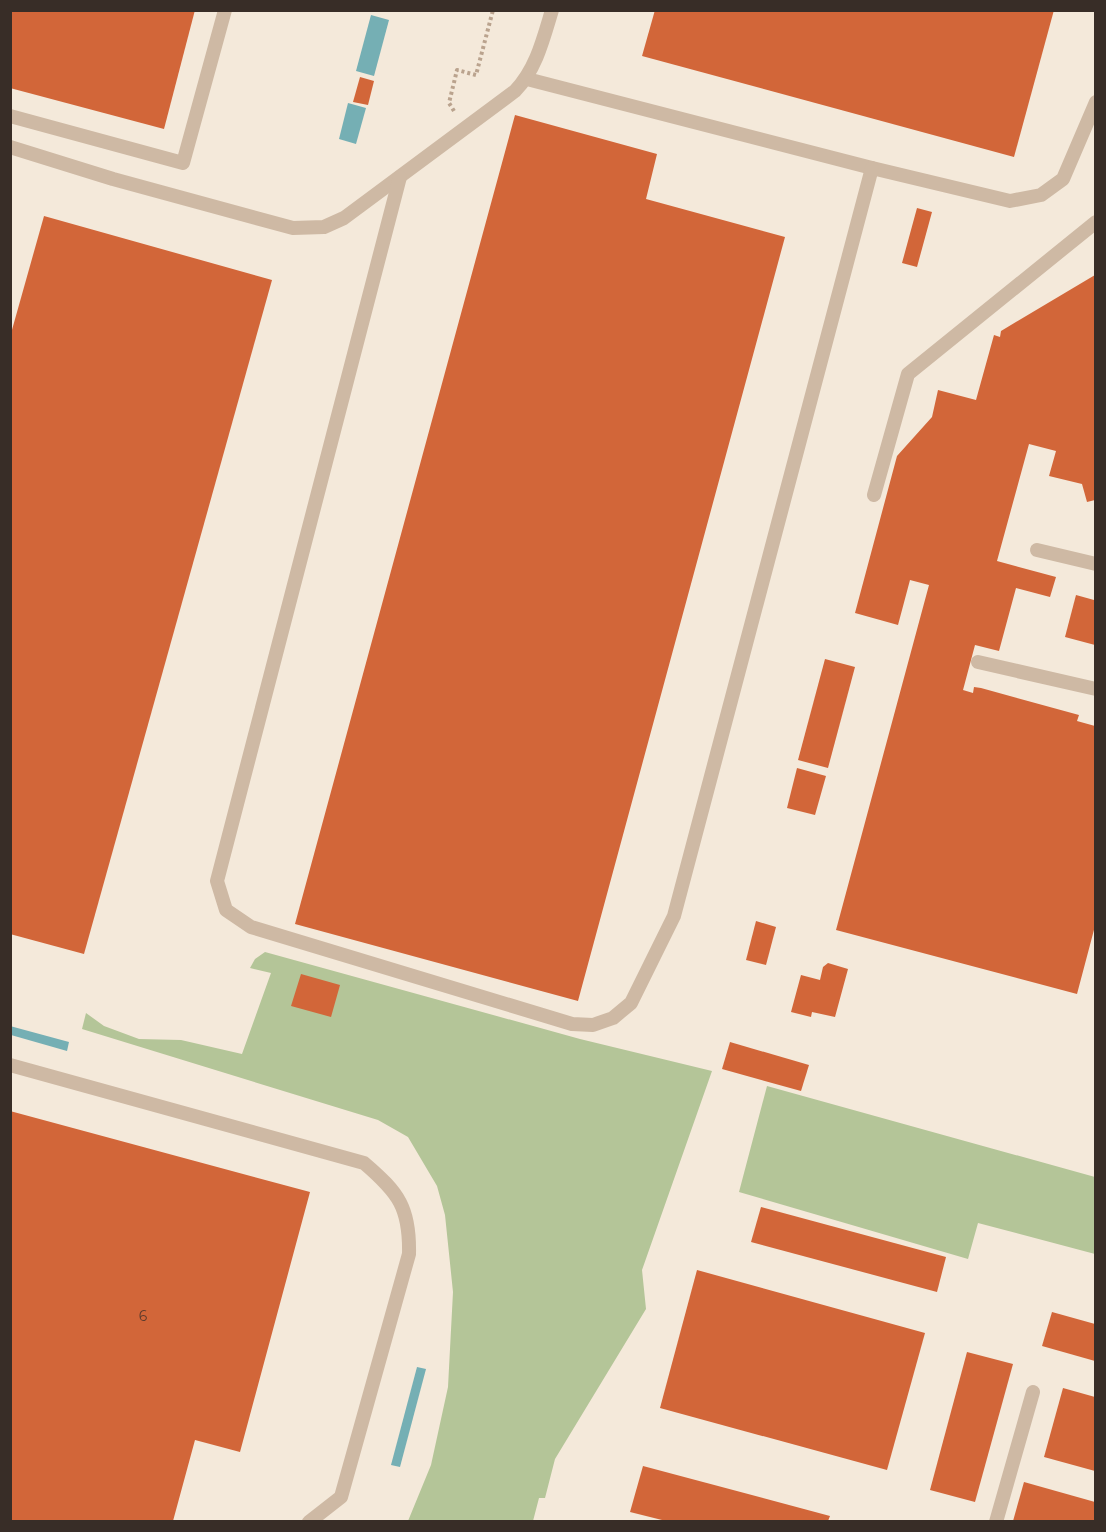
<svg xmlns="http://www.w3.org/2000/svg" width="1106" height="1532" font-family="Montserrat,sans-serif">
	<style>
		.green { fill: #b4c598 }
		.water { fill: #75afb4 }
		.building { fill: #d26639 }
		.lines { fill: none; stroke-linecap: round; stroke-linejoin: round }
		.path { stroke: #baa38e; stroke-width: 4; stroke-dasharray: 3 3; stroke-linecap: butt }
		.lane { stroke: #ceb9a4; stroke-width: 14 }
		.labels { text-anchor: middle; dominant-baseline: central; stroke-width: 4.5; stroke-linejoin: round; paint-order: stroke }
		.number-label { font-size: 14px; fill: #5e3b2c }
	</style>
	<rect width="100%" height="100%" fill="#f4e9da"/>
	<g class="green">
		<polygon points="265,952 580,1039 712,1071 642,1270 646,1309 555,1459 545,1498 539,1498 533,1521 408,1521 431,1465 448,1387 453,1292 445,1215 437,1186 408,1137 378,1120 82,1029 86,1013 104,1026 139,1039 181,1040 242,1054 271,973 250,968 255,959"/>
		<polygon points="767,1086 1095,1177 1095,1254 978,1223 968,1259 739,1192"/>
	</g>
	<g class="water">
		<polygon points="371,15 389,20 374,76 356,71"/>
		<polygon points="348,103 366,108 356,144 339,139"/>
		<polygon points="10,1026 69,1042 67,1051 11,1035"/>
		<polygon points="417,1367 426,1369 400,1467 391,1465"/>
	</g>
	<g class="building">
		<polygon points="10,10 195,10 164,129 10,88"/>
		<polygon points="655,10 1054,10 1014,157 642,56"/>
		<polygon points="360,77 374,81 368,105 353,102"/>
		<polygon points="515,115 657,154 646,199 785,237 578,1001 295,924"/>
		<polygon points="917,208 932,212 917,267 902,263"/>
		<polygon points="44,216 272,280 84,954 10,934 10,337"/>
		<polygon points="1095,275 1095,500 1087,502 1082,484 1049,476 1056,451 1029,444 997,561 1056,577 1050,597 1016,588 999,651 975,645 963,690 973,693 974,687 981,688 1079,715 1077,721 1095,726 1095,926 1077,994 836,930 929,585 910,580 898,625 855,613 897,456 932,417 938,390 976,400 994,335 1000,337 1001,331"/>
		<polygon points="1076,595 1094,600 1095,645 1065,637"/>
		<polygon points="825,659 855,667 828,768 798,760"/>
		<polygon points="797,768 826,776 815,815 787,808"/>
		<polygon points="756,921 776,927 766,965 746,960"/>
		<polygon points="828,963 848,969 835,1017 812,1012 811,1017 791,1012 801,975 820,980 823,967"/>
		<polygon points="301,974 340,985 331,1017 291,1006"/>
		<polygon points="730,1042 809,1065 801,1091 722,1069"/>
		<polygon points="10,1111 310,1192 240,1452 195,1440 173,1521 10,1521"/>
		<polygon points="761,1207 946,1257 937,1292 751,1242"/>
		<polygon points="697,1270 925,1333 887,1470 660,1408"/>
		<polygon points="1052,1312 1095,1324 1095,1361 1042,1346"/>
		<polygon points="967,1352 1013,1364 975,1502 930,1490"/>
		<polygon points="1063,1388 1095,1397 1095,1471 1044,1457"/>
		<polygon points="643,1466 830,1516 828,1521 666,1521 630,1512"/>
		<polygon points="1024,1482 1095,1502 1095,1521 1013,1521"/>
	</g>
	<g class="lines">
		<polyline class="path" points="454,111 449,103 457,70 476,75 493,10"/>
		<g class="lane">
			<polyline points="527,79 872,168 1010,201 1041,195 1063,179 1096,102"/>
			<polyline points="10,116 183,163 225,10"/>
			<path d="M 10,147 L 113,179 L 293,228 L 324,227 L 344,218 L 515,91 C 536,69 543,40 552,10"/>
			<polyline points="400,177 217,881 226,910 251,927 572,1024 593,1025 613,1018 631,1003 674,916 872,168"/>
			<polyline points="874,495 908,374 1096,222"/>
			<polyline points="1037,550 1096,564"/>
			<polyline points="978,662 1096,689"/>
			<path d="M 10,1065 L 364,1163 C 399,1193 410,1208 409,1254 L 341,1497 L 309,1522"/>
			<polyline points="996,1522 1033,1392"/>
		</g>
	</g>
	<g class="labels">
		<g class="number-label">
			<text x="143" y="1316">6</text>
		</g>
	</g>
	<rect width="1106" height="1532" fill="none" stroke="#382d27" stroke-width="24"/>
</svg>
